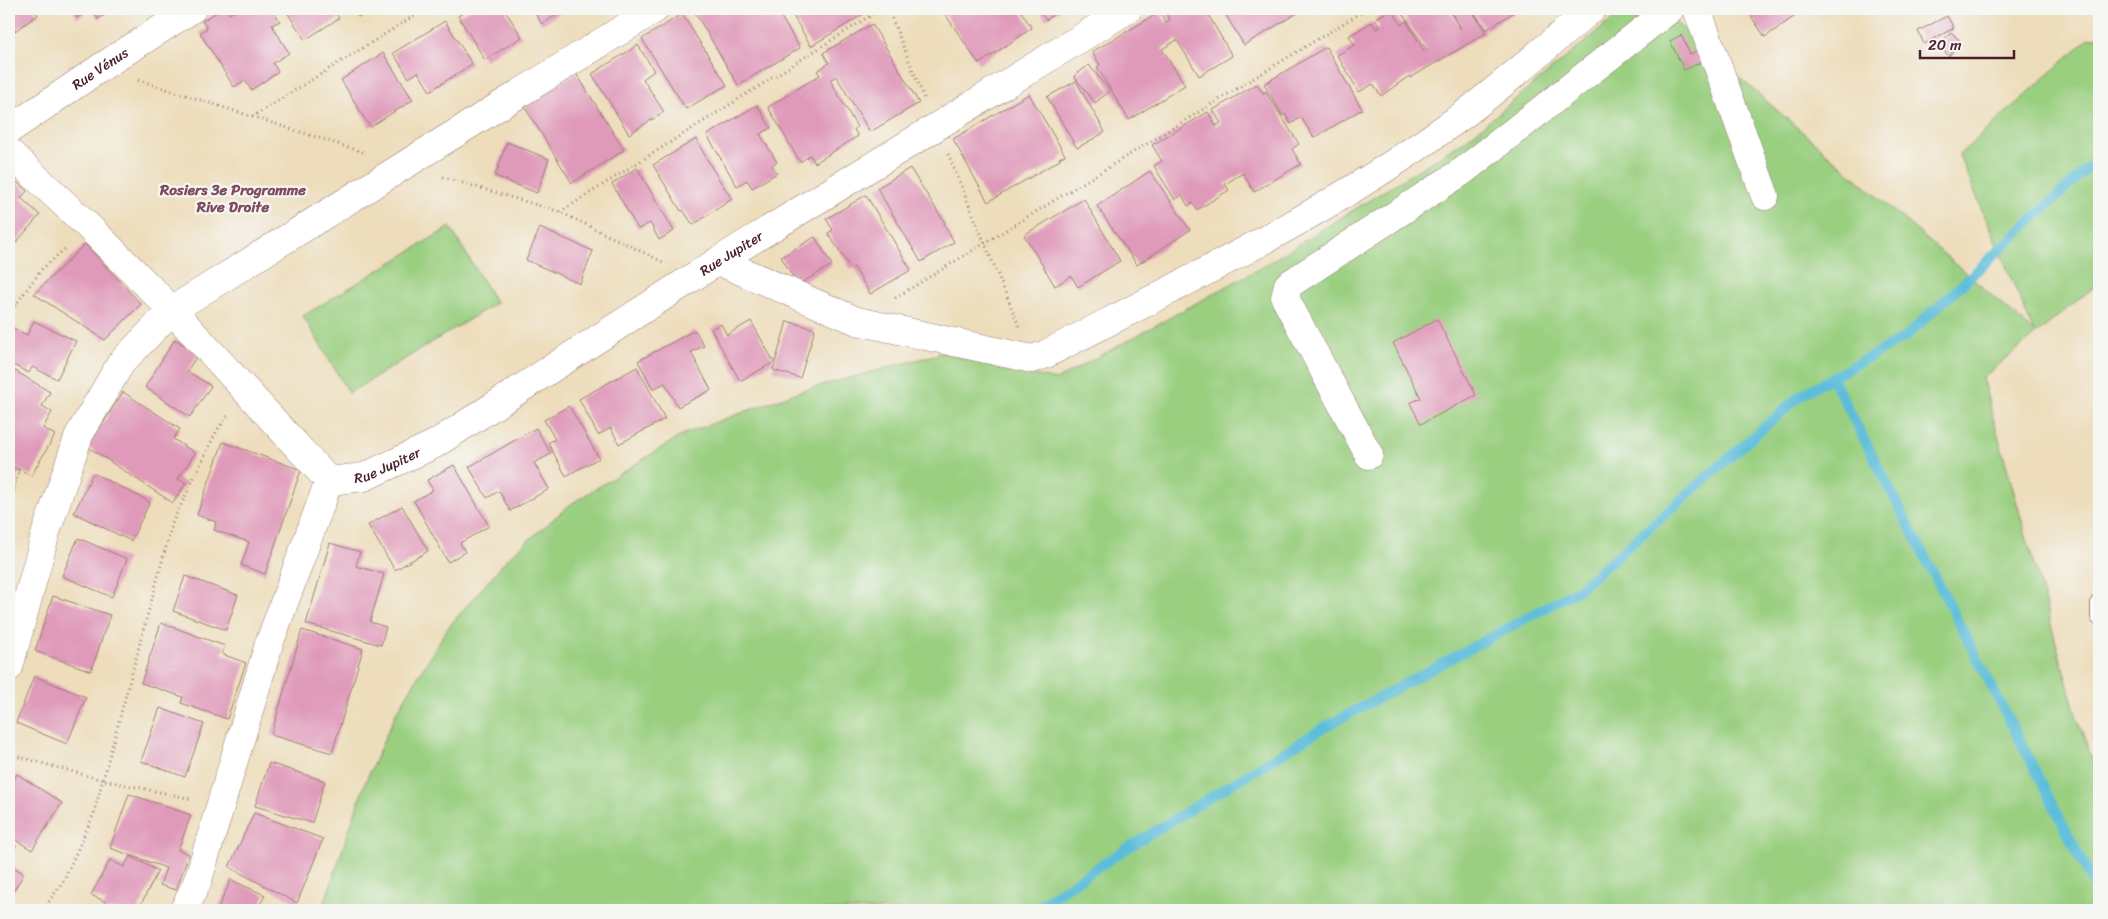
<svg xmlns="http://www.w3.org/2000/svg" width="2108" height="919" font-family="Sriracha,sans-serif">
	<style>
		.green { fill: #9acf80; stroke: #727756 }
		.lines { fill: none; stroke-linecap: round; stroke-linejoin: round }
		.stream { stroke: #5bbdda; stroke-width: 10 }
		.building { fill: #df99b9 }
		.service-casing { stroke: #9c7e73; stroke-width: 18 }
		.minor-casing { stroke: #9c7e73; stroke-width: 29 }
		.path { stroke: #9c7e73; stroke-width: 3; stroke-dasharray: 1 4; stroke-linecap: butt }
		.service { stroke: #fff; stroke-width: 16 }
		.minor { stroke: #fff; stroke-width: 28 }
		.labels { text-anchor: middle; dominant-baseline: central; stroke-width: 4.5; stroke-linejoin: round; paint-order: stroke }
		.street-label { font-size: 14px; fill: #4a1f2b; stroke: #f6f6f2 }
		.neighbourhood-label { font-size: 15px; font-weight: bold; fill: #7e4a5d; stroke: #f6f6f2 }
	</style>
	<rect width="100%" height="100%" fill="#f6f6f2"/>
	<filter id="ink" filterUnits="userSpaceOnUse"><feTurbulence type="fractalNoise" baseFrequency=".02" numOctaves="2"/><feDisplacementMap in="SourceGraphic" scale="10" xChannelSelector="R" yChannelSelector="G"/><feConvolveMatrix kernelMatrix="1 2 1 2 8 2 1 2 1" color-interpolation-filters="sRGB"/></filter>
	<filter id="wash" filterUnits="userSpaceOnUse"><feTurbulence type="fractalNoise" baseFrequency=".0096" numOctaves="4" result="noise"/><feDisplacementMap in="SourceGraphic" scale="20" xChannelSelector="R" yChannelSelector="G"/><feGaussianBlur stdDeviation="1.12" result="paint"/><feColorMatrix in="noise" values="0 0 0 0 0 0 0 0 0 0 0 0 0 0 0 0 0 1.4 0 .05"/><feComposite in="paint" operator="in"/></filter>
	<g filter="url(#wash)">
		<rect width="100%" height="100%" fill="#edddbb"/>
		<g class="green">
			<polygon points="1625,9 1660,9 2034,332 1959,155 2089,38 2099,37 2099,283 1982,378 2077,718 2099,779 2099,910 322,910 365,783 396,713 447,629 509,557 571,504 684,434 801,391 942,353 1056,380 1262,267 1466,140"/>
			<polygon points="450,227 496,303 349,393 303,316"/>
		</g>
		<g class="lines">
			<g class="stream">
				<polyline points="1832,377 2099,894"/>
				<polyline points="1032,910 1126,849 1325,727 1578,590 1801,395 1905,337 2099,158"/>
			</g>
		</g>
		<g id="blocks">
			<g class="building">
				<polygon points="9,9 34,9 38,15 9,35"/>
				<polygon points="72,9 113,9 98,19 92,9 77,18"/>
				<polygon points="222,9 226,9 229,14 238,9 272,9 280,21 272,25 289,53 273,63 278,72 251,90 245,80 234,87 200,33 207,28 202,21"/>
				<polygon points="285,9 333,9 339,18 305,40"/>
				<polygon points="353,9 378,9 368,15 366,13 358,17"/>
				<polygon points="470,9 504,9 522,37 485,60 458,16"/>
				<polygon points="532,9 566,9 542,24"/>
				<polygon points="693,9 776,9 800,48 738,85"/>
				<polygon points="789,9 860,9 864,14 811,46"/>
				<polygon points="945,9 1019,9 1032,28 979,64 943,11"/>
				<polygon points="1038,9 1061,9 1046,20"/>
				<polygon points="1165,9 1205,9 1232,56 1199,76 1177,40 1162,49 1185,85 1129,120 1097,67 1100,65 1092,52 1160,12 1166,23 1170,20 1164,10"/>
				<polygon points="1222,9 1304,9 1244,45"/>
				<polygon points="1392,9 1401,25 1406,21 1424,51 1427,50 1402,13 1409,9 1448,9 1461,29 1450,9 1471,9 1486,33 1410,78 1409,76 1381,96 1373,84 1359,92 1337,55 1355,45 1349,36 1372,22 1377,30 1380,27 1375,19"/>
				<polygon points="1472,9 1519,9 1486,30"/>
				<polygon points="1753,9 1805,9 1765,37 1748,12"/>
				<polygon points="682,14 727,85 686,109 642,39"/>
				<polygon points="1947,16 1954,28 1924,44 1918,31"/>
				<polygon points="445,21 472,64 430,91 418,72 409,78 393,53"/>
				<polygon points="872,24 919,103 870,132 836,76 830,80 857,127 854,130 858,136 815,163 810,155 800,162 768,107 820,75 817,71 829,63 823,53"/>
				<polygon points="1951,32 1961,42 1949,56 1938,46"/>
				<polygon points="1681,35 1690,54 1707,46 1712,57 1684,70 1670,41"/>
				<polygon points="638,45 654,71 643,79 664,112 629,134 592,74"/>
				<polygon points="1326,47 1362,109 1314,138 1301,117 1291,124 1285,114 1283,116 1264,84"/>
				<polygon points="383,53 413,100 370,127 341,80"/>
				<polygon points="1089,65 1110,91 1095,103 1074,76"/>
				<polygon points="576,73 624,150 572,183 524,106"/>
				<polygon points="1076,81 1105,132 1077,148 1047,97"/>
				<polygon points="1257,84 1263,93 1266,92 1299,144 1292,149 1301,164 1254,192 1243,173 1225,184 1229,190 1197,210 1192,203 1188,206 1182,195 1175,200 1154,166 1162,161 1152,145 1208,112 1216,126 1221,123 1213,110"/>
				<polygon points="1029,94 1065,155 1059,158 1060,160 988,202 953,139"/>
				<polygon points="757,105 771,128 760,134 777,162 772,165 777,173 752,188 747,180 737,186 707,135"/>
				<polygon points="696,139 713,170 732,199 693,225 683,210 681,211 653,165"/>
				<polygon points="507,142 549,159 537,193 495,176"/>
				<polygon points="637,168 674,231 659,240 650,223 638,229 612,184"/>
				<polygon points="910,168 945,223 944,224 954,242 921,262 877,188"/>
				<polygon points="1150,171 1190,230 1137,265 1097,206"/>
				<polygon points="9,175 27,191 21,198 40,215 13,246 9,243"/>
				<polygon points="866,195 911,270 870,294 854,267 851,269 828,233 833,230 826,219"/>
				<polygon points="1084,199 1120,261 1078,287 1071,276 1055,286 1024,235"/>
				<polygon points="540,228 593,251 580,284 526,260"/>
				<polygon points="815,237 832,265 798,285 781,257"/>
				<polygon points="85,244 141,304 105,340 34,294"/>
				<polygon points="1437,319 1476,395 1421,424 1410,403 1421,398 1393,343"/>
				<polygon points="34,321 76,341 57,379 32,367 29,373 9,363 9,326 27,335"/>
				<polygon points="751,321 774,362 740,381 711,329 721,324 727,335"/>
				<polygon points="787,321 815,329 800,378 773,370"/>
				<polygon points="695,330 704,346 691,352 711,390 678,407 665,383 653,389 638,361"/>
				<polygon points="175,339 198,354 187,371 211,386 190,417 145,387"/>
				<polygon points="9,367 50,392 42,406 52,412 43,428 55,435 31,476 9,463"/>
				<polygon points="637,367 665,419 619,444 611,428 598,435 579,399"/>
				<polygon points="123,392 180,429 173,439 195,453 178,479 186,483 173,503 88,447"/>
				<polygon points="569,406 599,458 566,476 548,443 555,439 544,420"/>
				<polygon points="536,428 551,454 534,463 549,489 510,511 499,491 487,498 469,467"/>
				<polygon points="223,442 301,470 265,574 241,565 249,542 214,530 216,522 197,515"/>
				<polygon points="454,465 489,526 460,543 465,552 448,562 414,501 433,490 427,480"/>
				<polygon points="9,468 19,470 12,499 9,498"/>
				<polygon points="93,473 150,502 131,541 74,513"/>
				<polygon points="402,506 428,551 395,570 368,525"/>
				<polygon points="78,538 127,559 112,597 62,576"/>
				<polygon points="330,543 360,552 356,566 384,574 370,622 386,627 381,645 306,624"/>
				<polygon points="185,576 238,595 226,630 173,611"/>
				<polygon points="53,596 110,615 91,671 35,651"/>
				<polygon points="161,623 225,646 222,654 246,663 227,719 181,703 183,697 141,683"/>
				<polygon points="302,630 363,649 332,753 271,735"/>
				<polygon points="34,676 86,697 67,744 16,723"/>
				<polygon points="160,708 204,724 185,777 141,761"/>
				<polygon points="269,763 325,781 312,823 255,806"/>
				<polygon points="17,774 62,803 32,850 9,836 9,787"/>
				<polygon points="129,794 191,815 178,850 189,854 176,890 160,885 166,868 110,848"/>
				<polygon points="254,813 323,839 297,903 229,867"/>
				<polygon points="9,842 16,846 9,858"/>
				<polygon points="130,856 158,871 138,910 102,910 106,902 91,895 110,860 124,867"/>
				<polygon points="9,864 24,874 9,898"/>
				<polygon points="231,880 265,895 260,905 272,910 217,910"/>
			</g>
		</g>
	</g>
	<g filter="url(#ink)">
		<use href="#blocks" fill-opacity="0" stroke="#9c7e73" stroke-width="1"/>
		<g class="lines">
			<defs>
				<polyline id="service" points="2099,602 2099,617"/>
				<g id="minor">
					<polyline points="1697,9 1765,196"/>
					<path id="s1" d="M 9,130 L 100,68 L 192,9"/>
					<polyline points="9,152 89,227 172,310 329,481"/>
					<path d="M 718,261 L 857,321 L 1032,359 L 1044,355 C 1183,283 1325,215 1452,123 C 1500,89 1546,46 1592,9"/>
					<polyline points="1369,455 1285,298 1288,285 1463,171 1670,9"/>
					<path id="s2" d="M 329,481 L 364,477 L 435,444 L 718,261 L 1128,9"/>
					<polyline points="9,667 46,532 79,435 121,363 172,310 655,9"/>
					<polyline points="184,910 198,880 269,644 329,481"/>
				</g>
			</defs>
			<use href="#service" class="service-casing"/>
			<use href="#minor" class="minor-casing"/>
			<g class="path">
				<polyline points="888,9 925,100"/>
				<polyline points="138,80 366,153"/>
				<polyline points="252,117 425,9"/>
				<polyline points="948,154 1019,326"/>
				<polyline points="443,177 560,212 663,262"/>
				<polyline points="560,212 881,9"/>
				<polyline points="895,298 1367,9"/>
				<polyline points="9,314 41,270 67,247"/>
				<polyline points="9,754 103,780 192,799"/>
				<polyline points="43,910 64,880 94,813 173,521 216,432 229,414"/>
			</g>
			<use href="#service" class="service"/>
			<use href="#minor" class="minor"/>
		</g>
	</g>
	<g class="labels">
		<g class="street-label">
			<text stroke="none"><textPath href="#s1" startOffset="110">Rue Vénus</textPath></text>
			<text stroke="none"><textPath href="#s2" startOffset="466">Rue Jupiter</textPath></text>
			<text stroke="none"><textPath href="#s2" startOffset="61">Rue Jupiter</textPath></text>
		</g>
		<g class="neighbourhood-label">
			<text x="233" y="190">Rosiers 3e Programme<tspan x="233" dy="17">Rive Droite</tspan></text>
		</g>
	</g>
	<rect width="2108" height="919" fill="none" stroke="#f6f6f2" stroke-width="30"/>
	<path d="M1920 50v8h94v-8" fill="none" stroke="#4a1f2b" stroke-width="2.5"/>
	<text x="1928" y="50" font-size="15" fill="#4a1f2b" stroke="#f6f6f2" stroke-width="4" paint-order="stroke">20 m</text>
</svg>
